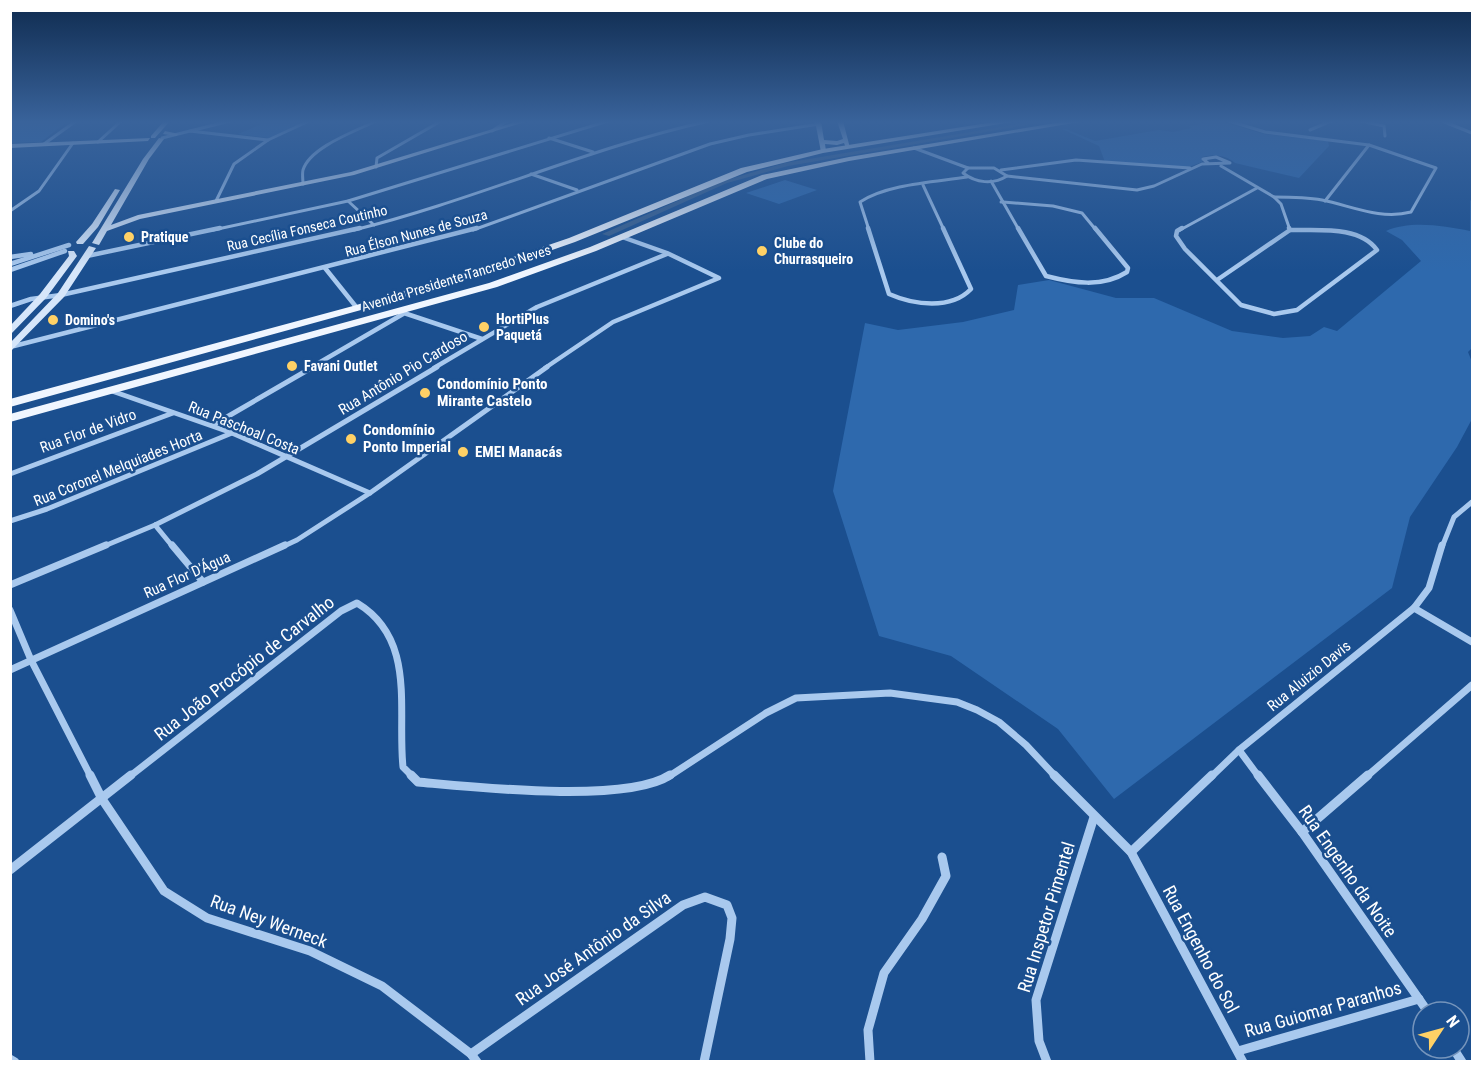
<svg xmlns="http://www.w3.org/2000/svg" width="1483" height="1072" font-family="'Roboto Condensed',sans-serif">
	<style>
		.green { fill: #2e69ad }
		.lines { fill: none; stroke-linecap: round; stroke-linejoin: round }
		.canal { fill: #3c6290; fill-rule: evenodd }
		.street-far4 { stroke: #a9c9ee; stroke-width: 3 }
		.street-far3 { stroke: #a9c9ee; stroke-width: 4.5 }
		.street-far2 { stroke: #a9c9ee; stroke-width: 5 }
		.street-far1 { stroke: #a9c9ee; stroke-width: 7 }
		.street { stroke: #a9c9ee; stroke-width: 9 }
		.secondary { fill: #d6e6fa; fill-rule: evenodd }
		.primary { fill: #f0f6ff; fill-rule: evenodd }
		.poi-dot { fill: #ffd166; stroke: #1b4f8f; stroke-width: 2 }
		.labels { text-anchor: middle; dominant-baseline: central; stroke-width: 5; stroke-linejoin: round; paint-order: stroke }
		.far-street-label { font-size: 14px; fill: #fff; stroke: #1b4f8f }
		.far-poi-label { font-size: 14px; font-weight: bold; fill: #fff; stroke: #1b4f8f; text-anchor: start }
		.street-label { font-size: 15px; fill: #fff; stroke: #1b4f8f }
		.poi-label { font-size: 15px; font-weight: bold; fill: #fff; stroke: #1b4f8f; text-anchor: start }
		.near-street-label { font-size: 18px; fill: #fff; stroke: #1b4f8f }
	</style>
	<rect width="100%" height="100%" fill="#1b4f8f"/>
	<g class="green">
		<polygon points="11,121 68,121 41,142 11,143"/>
		<polygon points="260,121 306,121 269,138 238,134 264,123"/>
		<path d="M 1219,121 L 1264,134 L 1328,141 L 1329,146 L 1299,178 L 1235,163 C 1227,155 1213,154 1202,157 L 1202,162 L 1189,167 L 1105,162 L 1099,146 L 1062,129 L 1066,129 L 1095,141 L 1159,130 L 1173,132 L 1192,128 L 1188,126 Z"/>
		<polygon points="785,180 817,190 779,204 746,193"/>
		<path d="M 1472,198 L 1472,348 L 1468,352 L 1472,362 L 1472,419 L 1457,447 L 1410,517 L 1392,588 L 1114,799 L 1058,729 L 951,656 L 879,636 L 833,491 L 865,323 L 898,330 L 963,322 L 1014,310 L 1018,285 L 1049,280 L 1116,298 L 1154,298 L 1232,331 L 1283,338 L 1310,336 L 1324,327 L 1337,331 L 1421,261 L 1402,240 L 1386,231 C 1411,220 1444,226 1470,231 L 1470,201 Z"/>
	</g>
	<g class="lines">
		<polygon class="canal" points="1036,121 1050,121 788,166 727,183 609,236 602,234 723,181 785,163"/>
		<g class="street-far4">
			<path d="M 1229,121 L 1265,132 L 1369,145 L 1436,168 L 1411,212 C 1380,220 1352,206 1322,200 C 1306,197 1290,197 1274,197"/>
			<polyline points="1361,121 1384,126 1385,136"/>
			<polyline points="1442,121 1472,133"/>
			<polyline points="1310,130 1331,121"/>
			<polyline points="190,131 268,140"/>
			<polyline points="492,131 507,121"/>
			<polyline points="162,138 230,121"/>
			<polyline points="549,138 593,152"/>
			<polyline points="98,142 121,121"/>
			<polyline points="44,144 76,121"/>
			<polyline points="914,148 968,168"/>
			<polyline points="1221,166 1274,197 1281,204 1290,230"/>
			<polyline points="376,167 377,158 441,121"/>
			<path d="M 968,168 L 994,168 L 1007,176 C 993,185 976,183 963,173 Z"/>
			<polyline points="1001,170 1076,160 1190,168"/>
			<polyline points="531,174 577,190"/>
			<polyline points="1007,176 1137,190 1154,186 1202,164 1230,163 1216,157 1203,159 1208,163"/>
			<polyline points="991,181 1003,202"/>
			<path d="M 303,184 C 303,180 302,174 303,170 C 310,147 356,131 376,121"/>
			<polyline points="923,185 944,230"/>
			<polyline points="216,201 234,164 268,140 309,121"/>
			<polyline points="348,201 374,225"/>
			<polyline points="1325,201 1369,145"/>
			<polyline points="1001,202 1003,202"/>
			<polyline points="1003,202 1053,206 1082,213 1096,230"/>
			<polyline points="1003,202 1019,230"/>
			<polyline points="10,211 39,191 73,143"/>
			<polyline points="213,230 348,201 608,121"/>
			<path d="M 354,230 C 475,200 588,148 709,121"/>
			<polyline points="473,230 710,144 749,135 819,124"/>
			<path d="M 869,230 L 860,202 C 887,184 935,182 967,177"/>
			<polyline points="1180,230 1257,188"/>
		</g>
		<g class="street-far3">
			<path d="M 868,228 L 889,294 C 914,305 951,310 971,289 L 943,228"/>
			<path d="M 1018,228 L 1046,276 C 1073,283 1102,288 1127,272 L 1128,268 L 1095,228"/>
			<path d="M 1182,228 L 1177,231 L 1176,236 L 1185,249 L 1241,305 L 1274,314 L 1297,310 L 1377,250 C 1359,225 1317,231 1290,230"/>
			<polyline points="87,256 220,228"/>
			<polyline points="10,257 31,254"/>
			<polyline points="10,264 69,245"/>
			<polyline points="325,268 357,308"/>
			<polyline points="10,270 65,251"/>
			<polyline points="1217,280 1290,230 1289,228"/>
			<polyline points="10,306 31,299 61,295 360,228"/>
			<polyline points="401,312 482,339"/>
			<polyline points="14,346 477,228"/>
			<polyline points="310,368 403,314"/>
			<polyline points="434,368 537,307 667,254"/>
			<polyline points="545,368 613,322 719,278 667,253 622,237"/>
		</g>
		<g class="street-far2">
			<polyline points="109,390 232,433 370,493"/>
			<polyline points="213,425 313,367"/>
			<polyline points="10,474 173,413"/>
			<polyline points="10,521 47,509 232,433"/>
			<polyline points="155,525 173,547"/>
			<polyline points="102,547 155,525 257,474 437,367"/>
			<polyline points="282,547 297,540 370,493 547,367"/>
			<polyline points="1442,547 1454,517 1472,502"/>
		</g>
		<g class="street-far1">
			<polyline points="172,545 203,582"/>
			<polyline points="10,585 106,545"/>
			<polyline points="1414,608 1472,642"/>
			<polyline points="10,610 31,660 91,777"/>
			<polyline points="10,670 285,545"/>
			<polyline points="1239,750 1259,777"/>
			<path d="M 129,777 L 341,611 L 357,603 C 417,639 397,710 403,767 L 413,777"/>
			<polyline points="668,777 766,713 796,698 890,693 957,702 977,710 999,722 1026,745 1056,777"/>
			<polyline points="1211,777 1239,750 1414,608 1429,588 1442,545"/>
			<polyline points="1366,777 1472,685"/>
		</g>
		<g class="street">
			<polyline points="90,775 102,799 164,891 207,918 310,951 382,986 471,1054 477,1062"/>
			<path d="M 411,775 L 418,782 C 474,787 626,804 670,775"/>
			<polyline points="1054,775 1131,852 1243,1062"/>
			<polyline points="1258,775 1302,832 1428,1012"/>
			<polyline points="1302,832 1368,775"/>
			<polyline points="1131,852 1212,775"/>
			<polyline points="10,870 131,775"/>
			<polyline points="1453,1048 1462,1062"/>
			<polyline points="1238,1051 1419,999"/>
			<polyline points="471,1054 683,905 705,897 727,905 732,918 730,939 704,1062"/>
			<polyline points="10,1059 15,1062"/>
			<polyline points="870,1062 868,1030 884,973 922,919 946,876 942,857"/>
			<polyline points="1047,1062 1039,1041 1036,1000 1094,817"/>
		</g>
		<g class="secondary">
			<polygon points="164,121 170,121 155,138 151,138 151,136"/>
			<polygon points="519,121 528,121 354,175 140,219 107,231 99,245 92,243 143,159 159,138 164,139 149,159 111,225 138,215 351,172"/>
			<polygon points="815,121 821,121 824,140 837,141 843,139 837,121 843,121 850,148 846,148 844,143 837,145 825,144 826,151 821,152"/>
			<polygon points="165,131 179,134 176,136 163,134"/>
			<polygon points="150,138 148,141 10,148 10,144"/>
			<polygon points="115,189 120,190 98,227 83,244 77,244 76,242 92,224"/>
			<polygon points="89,246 96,248 64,297 10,352 10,343 58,293"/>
			<polygon points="68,251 74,251 77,256 46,298 10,335 10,326 40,294 69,256"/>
		</g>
		<g class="primary">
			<polygon points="1000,121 1018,121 823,153 747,172 575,242 495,270 361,310 10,407 10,399 353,306 487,266 569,238 741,168 823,149"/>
			<polygon points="1068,121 1085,121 849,161 767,179 596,251 497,287 10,422 10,414 489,283 590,247 762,175 849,157"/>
		</g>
	</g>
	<linearGradient id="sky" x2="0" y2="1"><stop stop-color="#0f2b4f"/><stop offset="0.45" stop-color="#39639b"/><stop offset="1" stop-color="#39639b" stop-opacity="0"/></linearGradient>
	<rect width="1483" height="271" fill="url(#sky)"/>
	<g class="poi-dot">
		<circle cx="129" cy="237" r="6"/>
		<circle cx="762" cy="251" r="6"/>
		<circle cx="53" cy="320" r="6"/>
		<circle cx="484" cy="327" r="6"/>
		<circle cx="292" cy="366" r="6"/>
		<circle cx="425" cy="393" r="6"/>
		<circle cx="351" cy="439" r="6"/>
		<circle cx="463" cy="452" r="6"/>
	</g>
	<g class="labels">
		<g class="far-street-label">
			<text transform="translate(307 228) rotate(-13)">Rua Cecília Fonseca Coutinho</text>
			<text transform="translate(416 233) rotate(-15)">Rua Élson Nunes de Souza</text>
			<text transform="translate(456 278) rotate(-17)">Avenida Presidente Tancredo Neves</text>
		</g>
		<g class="far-poi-label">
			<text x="141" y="237">Pratique</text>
			<text x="774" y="243">Clube do<tspan x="774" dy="16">Churrasqueiro</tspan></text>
			<text x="496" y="319">HortiPlus<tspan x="496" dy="16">Paquetá</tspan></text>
			<text x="65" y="320">Domino's</text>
			<text x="304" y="366">Favani Outlet</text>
		</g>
		<g class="street-label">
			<text transform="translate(403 373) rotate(-31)">Rua Antônio Pio Cardoso</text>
			<text transform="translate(244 428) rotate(22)">Rua Paschoal Costa</text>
			<text transform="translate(88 431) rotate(-20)">Rua Flor de Vidro</text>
			<text transform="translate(118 468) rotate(-22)">Rua Coronel Melquiades Horta</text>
			<text transform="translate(187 575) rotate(-24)">Rua Flor D'Água</text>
			<text transform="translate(1309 676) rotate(-39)">Rua Aluizio Davis</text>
		</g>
		<g class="poi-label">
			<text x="437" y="384">Condomínio Ponto<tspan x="437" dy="17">Mirante Castelo</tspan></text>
			<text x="363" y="430">Condomínio<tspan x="363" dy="17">Ponto Imperial</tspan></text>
			<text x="475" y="452">EMEI Manacás</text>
		</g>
		<g class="near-street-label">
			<text transform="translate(244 668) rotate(-38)">Rua João Procópio de Carvalho</text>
			<text transform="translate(1348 871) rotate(55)">Rua Engenho da Noite</text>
			<text transform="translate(1046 917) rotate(-73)">Rua Inspetor Pimentel</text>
			<text transform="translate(269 921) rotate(20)">Rua Ney Werneck</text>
			<text transform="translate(593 948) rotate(-35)">Rua José Antônio da Silva</text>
			<text transform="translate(1201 949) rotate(62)">Rua Engenho do Sol</text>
			<text transform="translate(1323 1009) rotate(-16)">Rua Guiomar Paranhos</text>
		</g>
	</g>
	<rect width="1483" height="1072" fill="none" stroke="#ffffff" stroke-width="24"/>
	<g transform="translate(1441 1030) rotate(54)"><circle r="28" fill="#1b4f8f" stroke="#7695bc" stroke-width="1.5"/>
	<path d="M0-4.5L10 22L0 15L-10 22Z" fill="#ffd166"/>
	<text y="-9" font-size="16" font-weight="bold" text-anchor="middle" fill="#ffffff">N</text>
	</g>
</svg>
